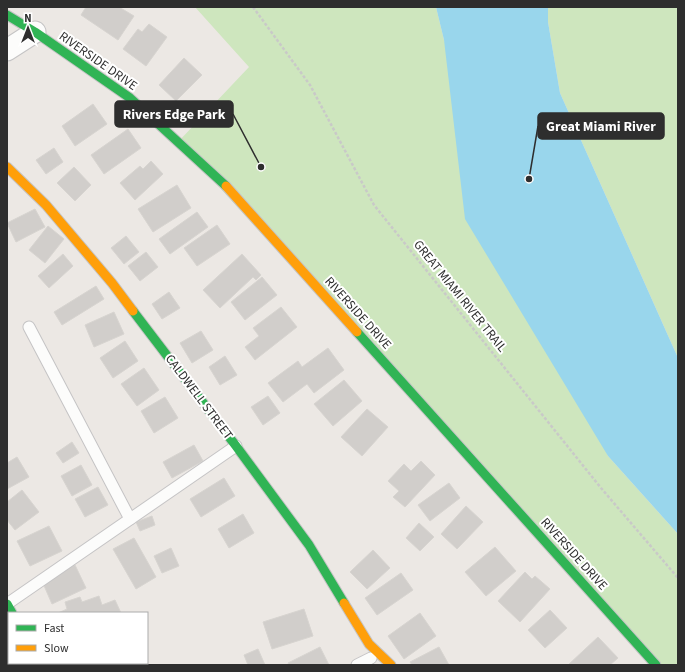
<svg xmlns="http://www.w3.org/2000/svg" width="685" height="672" font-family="'Source Sans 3',sans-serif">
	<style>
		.green { fill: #cee6be }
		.water { fill: #99d6ec }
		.building { fill: #d1cecb; stroke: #d7d4d0 }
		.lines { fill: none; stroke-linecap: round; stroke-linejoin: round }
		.lane-casing { stroke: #c5c4c5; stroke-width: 13 }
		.street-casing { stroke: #c5c4c5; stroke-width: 23 }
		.fast-casing { stroke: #c5c4c5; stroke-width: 11 }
		.slow-casing { stroke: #c5c4c5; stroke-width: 11 }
		.path { stroke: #c9c9c8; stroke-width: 2.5; stroke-dasharray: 3 2; stroke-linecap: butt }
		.lane { stroke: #fcfcfb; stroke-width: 11 }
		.street { stroke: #fcfcfb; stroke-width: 21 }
		.fast { stroke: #30b455; stroke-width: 9 }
		.slow { stroke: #ff9f0a; stroke-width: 9 }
		.labels { text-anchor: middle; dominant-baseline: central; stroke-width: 4; stroke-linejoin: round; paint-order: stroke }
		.street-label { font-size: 13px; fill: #2e2e2e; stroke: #fff }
		.leader { fill: none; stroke: #2e2e2e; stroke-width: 1.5 }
		.callout-dot { fill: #2e2e2e; stroke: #fff; stroke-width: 1.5 }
		.callout { fill: #2e2e2e; stroke: #2e2e2e; stroke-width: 1.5 }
		.callout-label { font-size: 14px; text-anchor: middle; font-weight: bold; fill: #fff }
	</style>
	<rect width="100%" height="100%" fill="#ece8e4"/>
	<g class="green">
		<polygon points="195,7 436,7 444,40 608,456 678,534 678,665 656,665 178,142 249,67"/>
		<polygon points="548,7 678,7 678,358 560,93 548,22"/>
	</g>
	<polygon class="water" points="436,7 548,7 548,22 560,93 678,358 678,534 608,456 465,219 444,40"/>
	<g class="building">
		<polygon points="86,7 119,7 134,16 118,40 81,15"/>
		<polygon points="149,24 167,37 146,66 123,49 138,29 142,32"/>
		<polygon points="184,58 202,75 176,101 159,85"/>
		<polygon points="93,104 107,124 75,146 62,126"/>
		<polygon points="128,129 141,148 104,174 91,155"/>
		<polygon points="54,148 63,162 46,174 36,160"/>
		<polygon points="151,161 163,174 135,200 120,183 140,166 143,169"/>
		<polygon points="74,167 91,185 75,201 57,183"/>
		<polygon points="177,185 191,208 153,232 138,209"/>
		<polygon points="35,209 45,227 16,242 7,223"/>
		<polygon points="197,212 208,227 170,254 159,239"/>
		<polygon points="217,225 230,244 197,266 184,248"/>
		<polygon points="48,226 64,239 45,263 29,250"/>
		<polygon points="126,236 139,252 124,264 111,248"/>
		<polygon points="146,252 158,267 140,281 128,266"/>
		<polygon points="63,254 73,266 49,288 38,276"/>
		<polygon points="242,254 261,275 256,280 253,277 220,308 203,290"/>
		<polygon points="262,277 277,295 245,320 231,302"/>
		<polygon points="96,286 104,299 62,325 54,312"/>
		<polygon points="169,292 180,308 162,319 152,304"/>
		<polygon points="281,307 297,327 255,360 245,347 259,336 253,328"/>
		<polygon points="114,312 124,334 94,347 85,325"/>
		<polygon points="201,331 213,350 192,363 180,343"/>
		<polygon points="125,341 138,361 113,378 100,358"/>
		<polygon points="328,348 344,370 314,393 307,384 283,402 268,383 298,361 302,367"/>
		<polygon points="225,356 237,375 220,385 209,367"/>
		<polygon points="144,368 159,390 137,406 121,384"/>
		<polygon points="344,380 362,401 333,426 314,404"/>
		<polygon points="268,396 280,413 263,425 251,407"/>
		<polygon points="165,397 178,418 154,433 141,411"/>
		<polygon points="367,409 388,427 362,456 341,437"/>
		<polygon points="72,442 79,453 63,463 56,453"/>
		<polygon points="194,445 203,461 172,478 163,462"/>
		<polygon points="17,457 29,477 7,489 7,463"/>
		<polygon points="421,461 435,475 405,507 393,497 399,491 388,481 404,464 411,471"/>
		<polygon points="81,465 92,485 72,496 61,476"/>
		<polygon points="224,478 235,496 201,517 190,499"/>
		<polygon points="449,483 460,498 430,521 418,505"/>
		<polygon points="98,487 108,505 85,517 75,499"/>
		<polygon points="22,490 39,512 15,530 7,520 7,502"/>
		<polygon points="466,506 483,522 457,549 441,534"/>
		<polygon points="243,514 254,533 229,548 218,529"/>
		<polygon points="152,516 155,525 140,531 136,522"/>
		<polygon points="419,523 434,537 420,551 406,538"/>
		<polygon points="49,526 62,551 30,566 17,541"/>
		<polygon points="134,538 156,577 136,589 113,549"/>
		<polygon points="495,547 516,571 486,596 465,572"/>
		<polygon points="171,548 179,566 162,573 154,556"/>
		<polygon points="373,550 390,568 367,589 350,572"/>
		<polygon points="75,565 86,588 52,604 42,581"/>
		<polygon points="525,572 532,579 535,576 550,589 520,622 498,601"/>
		<polygon points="401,573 413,590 377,615 365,598"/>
		<polygon points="99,596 102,605 115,600 121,613 58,613 67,609 65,602 80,597 82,602"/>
		<polygon points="304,609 313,636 272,649 263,622"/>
		<polygon points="550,610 567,628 545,648 528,630"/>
		<polygon points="420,613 436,636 404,659 388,636"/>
		<polygon points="598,637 618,658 610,665 568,665"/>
		<polygon points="320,647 329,665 289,665 288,663"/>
		<polygon points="439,647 449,665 412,665 410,662"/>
		<polygon points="258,649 265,665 248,665 244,655"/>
		<polygon points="98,663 135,663 136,665 95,665"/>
	</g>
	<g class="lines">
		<defs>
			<g id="lane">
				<polyline points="29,327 130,519"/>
				<polyline points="7,604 236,446"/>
				<polyline points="357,665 371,658"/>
			</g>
			<polyline id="street" points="7,50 35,32"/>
			<g id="fast">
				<polyline points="7,15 35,32 130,98 226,186"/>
				<polyline points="133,311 236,446 309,545 344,603"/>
				<polyline points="357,332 656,665"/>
				<polyline points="7,604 12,613"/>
			</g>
			<g id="slow">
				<polyline points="7,167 46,205 112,283 133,311"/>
				<polyline points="226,186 357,332"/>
				<polyline points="344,603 369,644 391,665"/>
				<polyline points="40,663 41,665"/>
			</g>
		</defs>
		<use href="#lane" class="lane-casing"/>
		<use href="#street" class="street-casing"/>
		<use href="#fast" class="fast-casing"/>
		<use href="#slow" class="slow-casing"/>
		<polyline class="path" points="253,7 310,85 374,205 601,488 678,578"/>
		<use href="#lane" class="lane"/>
		<use href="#street" class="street"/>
		<use href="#fast" class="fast"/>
		<use href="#slow" class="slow"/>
	</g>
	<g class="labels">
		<g class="street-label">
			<text transform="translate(98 61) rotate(35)">RIVERSIDE DRIVE</text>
			<text transform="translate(460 296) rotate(51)">GREAT MIAMI RIVER TRAIL</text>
			<text transform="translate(358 313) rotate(48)">RIVERSIDE DRIVE</text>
			<text transform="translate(199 397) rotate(53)">CALDWELL STREET</text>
			<text transform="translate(574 554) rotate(48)">RIVERSIDE DRIVE</text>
		</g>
	</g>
	<path class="leader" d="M261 167L233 114M529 179L538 126"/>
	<g class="callout-dot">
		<circle cx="261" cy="167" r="4"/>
		<circle cx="529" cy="179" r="4"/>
	</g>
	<g class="callout">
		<rect x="115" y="101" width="118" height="26" rx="4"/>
		<rect x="538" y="113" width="126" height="26" rx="4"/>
	</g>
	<g class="callout-label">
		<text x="174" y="119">Rivers Edge Park</text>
		<text x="601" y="131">Great Miami River</text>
	</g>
	<rect width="685" height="672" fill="none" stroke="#2e2e2e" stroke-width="16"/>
	<rect x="8" y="612" width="140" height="52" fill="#ffffff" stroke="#ababab"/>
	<rect x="16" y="625" width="20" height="6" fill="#30b455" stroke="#ababab"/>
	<text x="44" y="632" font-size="12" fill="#2e2e2e">Fast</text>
	<rect x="16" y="645" width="20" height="6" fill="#ff9f0a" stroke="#ababab"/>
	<text x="44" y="652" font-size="12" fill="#2e2e2e">Slow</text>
	<g transform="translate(28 28)" stroke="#ffffff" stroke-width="3" paint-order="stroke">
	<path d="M0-3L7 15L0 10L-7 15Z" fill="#2e2e2e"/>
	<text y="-6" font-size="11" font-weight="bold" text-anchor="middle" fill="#2e2e2e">N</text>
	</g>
</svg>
